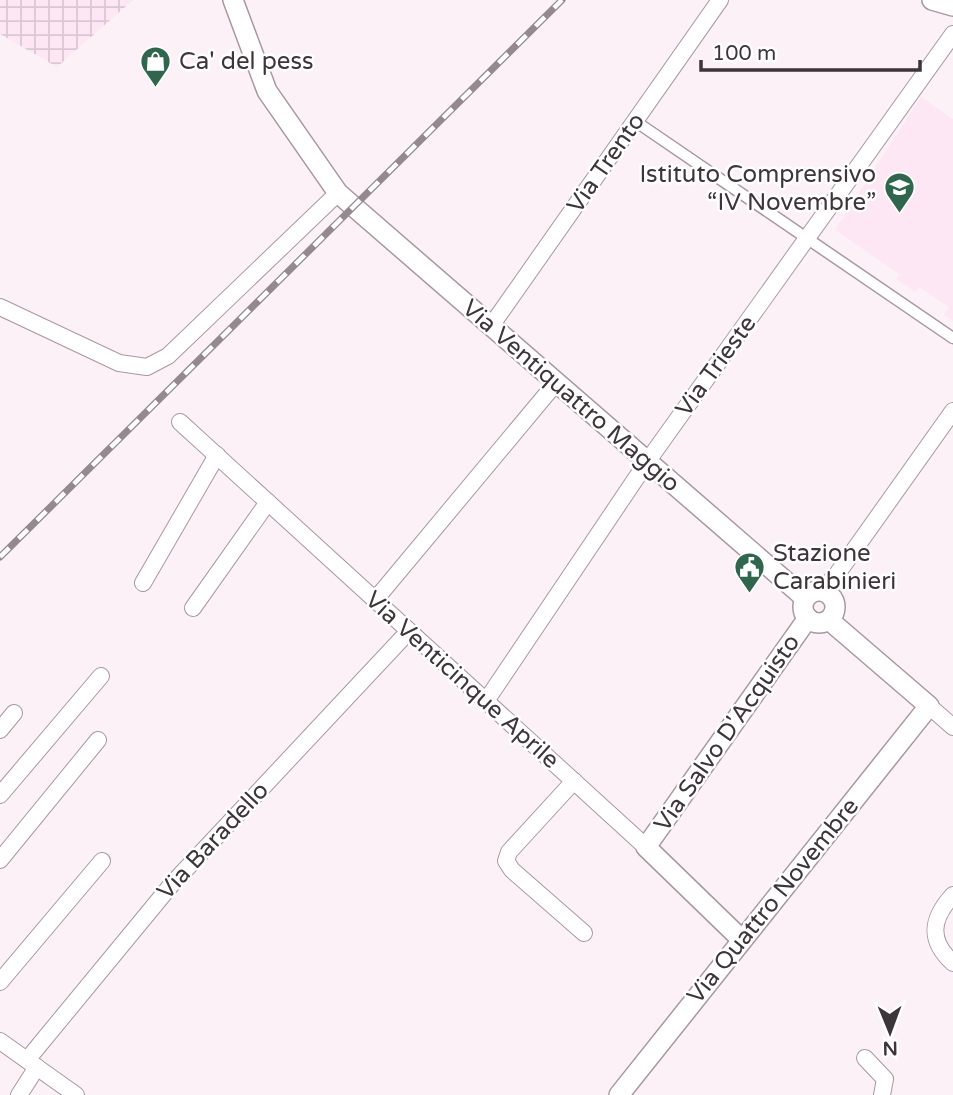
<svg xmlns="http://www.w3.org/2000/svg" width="953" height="1095" font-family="'Varela Round',sans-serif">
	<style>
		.built { fill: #fee7f4 }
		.industrial { fill: url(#industrial-grid) }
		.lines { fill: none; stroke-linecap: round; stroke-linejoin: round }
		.pedestrian-casing { stroke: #aa96a2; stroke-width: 13 }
		.minor-casing { stroke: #aa96a2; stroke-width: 18 }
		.tertiary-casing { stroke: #aa96a2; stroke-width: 22 }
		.pedestrian { stroke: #fff; stroke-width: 10 }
		.minor { stroke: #fff; stroke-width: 16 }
		.tertiary { stroke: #fff; stroke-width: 19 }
		.rail-casing { stroke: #93898f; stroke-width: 7 }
		.rail { stroke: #fff; stroke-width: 4.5; stroke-dasharray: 13; stroke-linecap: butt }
		.labels { text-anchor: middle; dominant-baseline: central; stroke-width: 5; stroke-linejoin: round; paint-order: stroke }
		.poi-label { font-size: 24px; fill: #3d353a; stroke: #fff; text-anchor: start }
		.street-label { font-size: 24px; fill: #3d353a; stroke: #fff }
	</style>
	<defs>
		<pattern id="industrial-grid" width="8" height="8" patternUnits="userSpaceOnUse" patternTransform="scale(1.75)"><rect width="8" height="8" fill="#fee7f4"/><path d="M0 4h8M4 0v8" fill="none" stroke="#dbc7d2"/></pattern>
	</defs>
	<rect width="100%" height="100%" fill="#fdf1f8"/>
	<polygon class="built" points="921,97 953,119 953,321 944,315 949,307 919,287 915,292 896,279 899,274 835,230"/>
	<polygon class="industrial" points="0,0 133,0 57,67 0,34"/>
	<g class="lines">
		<defs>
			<polyline id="pedestrian" points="635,121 953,338"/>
			<g id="minor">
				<polyline points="0,307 119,363 147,367 168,356 338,193"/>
				<polyline points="491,326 720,0"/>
				<polyline points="180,422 646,847"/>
				<polyline points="143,583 217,455"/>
				<polyline points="820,590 835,577 953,411"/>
				<polyline points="375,600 555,384"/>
				<polyline points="193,608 268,502"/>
				<polyline points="486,701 647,462 953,34"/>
				<polyline points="929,706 953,727"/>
				<polyline points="0,730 14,713"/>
				<polyline points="574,781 509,852 506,861 512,870 584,933"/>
				<polyline points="0,795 101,676"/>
				<polyline points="0,860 98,740"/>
				<path d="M 953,895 C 931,919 928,940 953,963"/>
				<polyline points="0,982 102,861"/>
				<polyline points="0,1041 76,1095"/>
				<polyline points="865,1058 885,1079 882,1095"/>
				<polyline points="27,1060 172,884 409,631"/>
				<polyline points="19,1095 37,1067"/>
			</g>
			<g id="tertiary">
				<polyline points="233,0 267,91 338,193 805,598"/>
				<polyline points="932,0 953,6"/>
				<circle cx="819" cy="607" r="16"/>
				<polyline points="742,940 646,847 808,618"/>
				<polyline points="619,1095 929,706 829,620"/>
			</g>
		</defs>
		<use href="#pedestrian" class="pedestrian-casing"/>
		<use href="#minor" class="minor-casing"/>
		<use href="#tertiary" class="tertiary-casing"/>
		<use href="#pedestrian" class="pedestrian"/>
		<use href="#minor" class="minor"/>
		<use href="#tertiary" class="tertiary"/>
		<defs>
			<polyline id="rail" points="0,557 562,0"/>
		</defs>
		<use href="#rail" class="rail-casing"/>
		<use href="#rail" class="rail"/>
	</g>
	<defs>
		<symbol id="shop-pin" viewBox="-11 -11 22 30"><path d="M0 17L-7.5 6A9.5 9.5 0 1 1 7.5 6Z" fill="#30664d" stroke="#fff"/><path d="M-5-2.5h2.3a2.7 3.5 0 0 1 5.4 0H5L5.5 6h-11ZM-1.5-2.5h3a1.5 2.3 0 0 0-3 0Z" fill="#fff"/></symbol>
		<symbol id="school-pin" viewBox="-11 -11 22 30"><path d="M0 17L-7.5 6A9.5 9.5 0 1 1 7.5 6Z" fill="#30664d" stroke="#fff"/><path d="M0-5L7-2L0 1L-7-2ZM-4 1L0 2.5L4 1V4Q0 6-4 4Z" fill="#fff"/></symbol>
		<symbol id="civic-pin" viewBox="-11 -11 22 30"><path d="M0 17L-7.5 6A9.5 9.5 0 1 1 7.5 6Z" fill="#30664d" stroke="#fff"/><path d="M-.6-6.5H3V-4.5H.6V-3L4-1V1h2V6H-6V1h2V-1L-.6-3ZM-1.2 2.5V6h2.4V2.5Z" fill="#fff"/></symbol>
	</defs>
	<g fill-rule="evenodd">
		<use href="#shop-pin" x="138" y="44" width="35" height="47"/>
		<use href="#school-pin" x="882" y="170" width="35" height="47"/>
		<use href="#civic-pin" x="732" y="550" width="35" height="47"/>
	</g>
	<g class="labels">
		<g class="poi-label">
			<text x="179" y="61">Ca' del pess</text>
			<text x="876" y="174" text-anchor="end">Istituto Comprensivo<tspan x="876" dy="28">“IV Novembre”</tspan></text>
			<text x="773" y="553">Stazione<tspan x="773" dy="28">Carabinieri</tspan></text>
		</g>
		<g class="street-label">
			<text transform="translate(606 163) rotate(-55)">Via Trento</text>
			<text transform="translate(716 366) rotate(-54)">Via Trieste</text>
			<text transform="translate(571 396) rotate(41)">Via Ventiquattro Maggio</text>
			<text transform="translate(462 680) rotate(42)">Via Venticinque Aprile</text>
			<text transform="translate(727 733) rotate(-55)">Via Salvo D'Acquisto</text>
			<text transform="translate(213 841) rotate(-47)">Via Baradello</text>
			<text transform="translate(773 901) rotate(-51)">Via Quattro Novembre</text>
		</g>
	</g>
	<g transform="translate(890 1032) rotate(179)" stroke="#ffffff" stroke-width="5" paint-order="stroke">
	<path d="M0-5L12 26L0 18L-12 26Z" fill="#3d353a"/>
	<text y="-10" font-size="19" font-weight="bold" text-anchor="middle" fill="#3d353a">N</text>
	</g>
	<path d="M701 60v10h219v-10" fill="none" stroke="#3d353a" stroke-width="3.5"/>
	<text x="712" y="60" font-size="21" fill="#3d353a" stroke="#ffffff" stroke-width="5" paint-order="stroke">100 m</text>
</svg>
